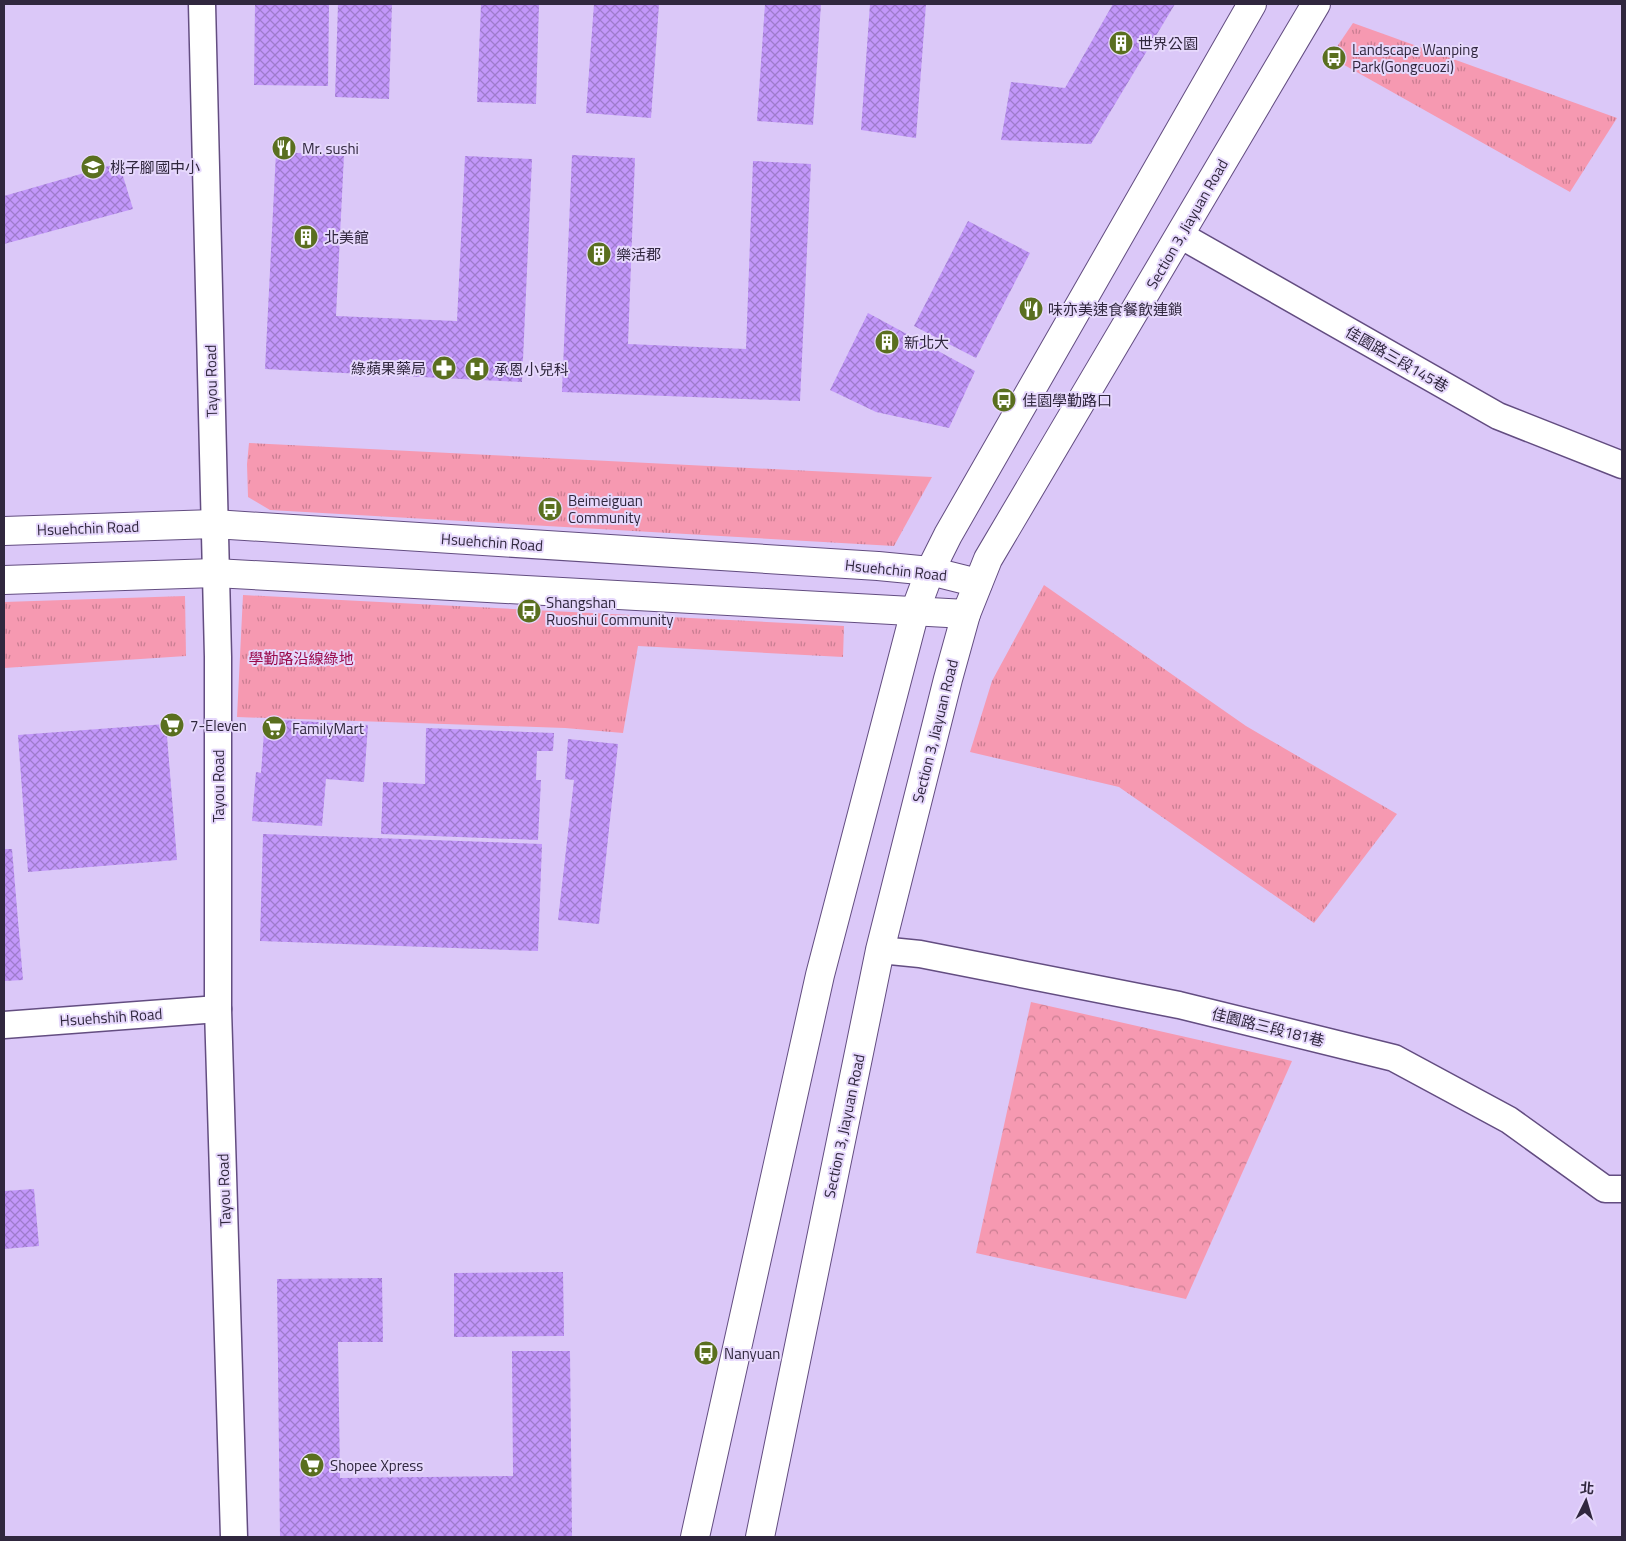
<svg xmlns="http://www.w3.org/2000/svg" width="1626" height="1541" font-family="'Titillium Web','Noto Sans TC',sans-serif">
	<style>
		.grass { fill: url(#grass-tufts) }
		.forest { fill: url(#forest-crowns) }
		.building { fill: url(#building-cross-hatch) }
		.lines { fill: none; stroke-linecap: round; stroke-linejoin: round }
		.street-casing { stroke: #634d81; stroke-width: 29 }
		.secondary-casing { stroke: #634d81; stroke-width: 30 }
		.street { stroke: #fff; stroke-width: 26 }
		.secondary { stroke: #fff; stroke-width: 28 }
		.labels { text-anchor: middle; dominant-baseline: central; stroke-width: 4; stroke-linejoin: round; paint-order: stroke }
		.poi-label { font-size: 15px; fill: #30273e; stroke: #e6d8fc; text-anchor: start }
		.street-label { font-size: 15px; fill: #30273e; stroke: #e6d8fc }
		.park-label { font-size: 15px; fill: #9a0a4b; stroke: #e6d8fc }
	</style>
	<defs>
		<pattern id="grass-tufts" width="24" height="20" patternUnits="userSpaceOnUse" patternTransform="scale(1.25)"><rect width="24" height="20" fill="#f699b1"/><path d="M3 7l-1-3M5 7V3M7 7l1-3M15 17l-1-3M17 17v-4M19 17l1-3" fill="none" stroke="#c87d91"/></pattern>
		<pattern id="forest-crowns" width="20" height="18" patternUnits="userSpaceOnUse" patternTransform="scale(1.25)"><rect width="20" height="18" fill="#f699b1"/><path d="M2 6a3 3 0 1 1 6 0M12 15a3 3 0 1 1 6 0" fill="none" stroke="#c87d91"/></pattern>
		<pattern id="building-cross-hatch" width="8" height="8" patternUnits="userSpaceOnUse" patternTransform="scale(1.25)"><rect width="8" height="8" fill="#c297fa"/><path d="M0 0l8 8M0 8l8-8" fill="none" stroke="#9e7bcc"/></pattern>
	</defs>
	<rect width="100%" height="100%" fill="#dbc8f8"/>
	<g class="grass">
		<polygon points="1353,23 1617,118 1570,192 1330,57"/>
		<polygon points="249,443 932,477 894,546 270,510 248,497 247,464"/>
		<polygon points="1044,585 1246,726 1397,814 1314,923 1119,787 970,752 992,681"/>
		<polygon points="243,595 844,626 843,657 638,646 623,733 565,728 237,717"/>
		<polygon points="185,596 186,656 4,668 4,602"/>
	</g>
	<polygon class="forest" points="1031,1002 1292,1061 1186,1299 976,1253"/>
	<g class="building">
		<polygon points="255,4 329,4 328,86 254,85"/>
		<polygon points="338,4 392,4 389,99 335,97"/>
		<polygon points="481,4 539,4 536,104 477,102"/>
		<polygon points="594,4 659,4 651,118 586,113"/>
		<polygon points="765,4 821,4 813,125 757,121"/>
		<polygon points="870,4 926,4 916,138 861,130"/>
		<polygon points="1113,4 1175,4 1091,144 1001,140 1011,82 1065,88"/>
		<polygon points="276,152 344,155 336,316 457,321 465,156 532,159 522,382 265,369"/>
		<polygon points="572,155 635,158 628,344 746,349 753,161 811,164 800,401 562,392"/>
		<polygon points="119,163 133,209 4,244 4,196"/>
		<polygon points="968,221 1030,253 976,358 914,326"/>
		<polygon points="868,313 975,371 949,428 876,412 830,390"/>
		<polygon points="265,719 368,725 364,782 326,779 322,826 252,821 256,772 261,773"/>
		<polygon points="166,724 177,860 28,872 18,735"/>
		<polygon points="426,728 554,733 553,751 537,751 536,780 541,780 538,840 381,834 383,782 425,784"/>
		<polygon points="568,739 618,744 599,924 558,920 574,780 565,779"/>
		<polygon points="263,834 542,844 538,951 260,941"/>
		<polygon points="4,849 12,849 23,980 4,981"/>
		<polygon points="34,1189 39,1246 4,1249 4,1191"/>
		<polygon points="563,1272 564,1336 454,1337 454,1273"/>
		<polygon points="382,1278 383,1342 338,1342 340,1478 513,1476 512,1351 570,1351 572,1537 280,1537 277,1279"/>
	</g>
	<g class="lines">
		<defs>
			<g id="street">
				<polyline points="202,4 218,657 218,1009 234,1537"/>
				<polyline points="1180,235 1498,416 1622,465"/>
				<polyline points="880,950 920,954 1179,1005 1394,1058 1509,1120 1605,1189 1622,1189"/>
				<polyline points="4,1025 218,1009"/>
			</g>
			<g id="secondary">
				<polyline points="4,531 214,524 878,566 930,571 978,583"/>
				<polyline points="4,580 215,573 966,614"/>
				<polyline points="695,1537 820,975 915,611 930,571 948,535 1252,4"/>
				<polyline points="760,1537 880,950 948,679 966,614 988,559 1316,4"/>
			</g>
		</defs>
		<use href="#street" class="street-casing"/>
		<use href="#secondary" class="secondary-casing"/>
		<use href="#street" class="street"/>
		<use href="#secondary" class="secondary"/>
	</g>
	<defs>
		<symbol id="building-disc" viewBox="-11 -11 22 22"><circle r="9.5" fill="#5a6f1f" stroke="#e6d8fc"/><path d="M-4-6H4V6H1V3H-1V6H-4ZM-2.5-4.3h1.7v1.8h-1.7ZM.8-4.3h1.7v1.8H.8ZM-2.5-1h1.7V.8h-1.7ZM.8-1h1.7V.8H.8Z" fill="#fff"/></symbol>
		<symbol id="bus-disc" viewBox="-11 -11 22 22"><circle r="9.5" fill="#5a6f1f" stroke="#e6d8fc"/><path d="M-5-6H5V4H4V6H2V4H-2V6H-4V4H-5ZM-3.5-4V0h7V-4ZM-3.5 1.2v1.5H-2V1.2ZM2 1.2v1.5H3.5V1.2Z" fill="#fff"/></symbol>
		<symbol id="restaurant-disc" viewBox="-11 -11 22 22"><circle r="9.5" fill="#5a6f1f" stroke="#e6d8fc"/><path d="M-5-6h1v4h1v-4h1v4h1v-4h1v5L-1.5 .5V6h-2V.5L-5-1ZM5-6V6H3V1.5H1.5Q1.5-4 5-6Z" fill="#fff"/></symbol>
		<symbol id="school-disc" viewBox="-11 -11 22 22"><circle r="9.5" fill="#5a6f1f" stroke="#e6d8fc"/><path d="M0-5L7-2L0 1L-7-2ZM-4 1L0 2.5L4 1V4Q0 6-4 4Z" fill="#fff"/></symbol>
		<symbol id="pharmacy-disc" viewBox="-11 -11 22 22"><circle r="9.5" fill="#5a6f1f" stroke="#e6d8fc"/><path d="M-2-6h4v4h4v4h-4v4h-4v-4h-4v-4h4Z" fill="#fff"/></symbol>
		<symbol id="hospital-disc" viewBox="-11 -11 22 22"><circle r="9.5" fill="#5a6f1f" stroke="#e6d8fc"/><path d="M-5-5h3v3.5h4V-5h3V5h-3V1.5h-4V5h-3Z" fill="#fff"/></symbol>
		<symbol id="supermarket-disc" viewBox="-11 -11 22 22"><circle r="9.5" fill="#5a6f1f" stroke="#e6d8fc"/><path d="M-6-5.5h2.5l.6 2H6L4.5 2H-2.5L-4.4-4H-6ZM-1.5 3.2a1.3 1.3 0 1 0 .1 0ZM3 3.2a1.3 1.3 0 1 0 .1 0Z" fill="#fff"/></symbol>
	</defs>
	<g fill-rule="evenodd">
		<use href="#building-disc" x="1107" y="29" width="28" height="28"/>
		<use href="#bus-disc" x="1320" y="44" width="28" height="28"/>
		<use href="#restaurant-disc" x="270" y="134" width="28" height="28"/>
		<use href="#school-disc" x="79" y="153" width="28" height="28"/>
		<use href="#building-disc" x="292" y="223" width="28" height="28"/>
		<use href="#building-disc" x="585" y="240" width="28" height="28"/>
		<use href="#restaurant-disc" x="1017" y="295" width="28" height="28"/>
		<use href="#building-disc" x="873" y="328" width="28" height="28"/>
		<use href="#pharmacy-disc" x="430" y="354" width="28" height="28"/>
		<use href="#hospital-disc" x="463" y="355" width="28" height="28"/>
		<use href="#bus-disc" x="990" y="386" width="28" height="28"/>
		<use href="#bus-disc" x="536" y="495" width="28" height="28"/>
		<use href="#bus-disc" x="515" y="597" width="28" height="28"/>
		<use href="#supermarket-disc" x="158" y="711" width="28" height="28"/>
		<use href="#supermarket-disc" x="260" y="714" width="28" height="28"/>
		<use href="#bus-disc" x="692" y="1339" width="28" height="28"/>
		<use href="#supermarket-disc" x="298" y="1451" width="28" height="28"/>
	</g>
	<g class="labels">
		<g class="poi-label">
			<text x="1138" y="43">世界公園</text>
			<text x="1352" y="49">Landscape Wanping<tspan x="1352" dy="17">Park(Gongcuozi)</tspan></text>
			<text x="302" y="148">Mr. sushi</text>
			<text x="110" y="167">桃子腳國中小</text>
			<text x="324" y="237">北美館</text>
			<text x="616" y="254">樂活郡</text>
			<text x="1048" y="309">味亦美速食餐飲連鎖</text>
			<text x="904" y="342">新北大</text>
			<text x="426" y="368" text-anchor="end">綠蘋果藥局</text>
			<text x="494" y="369">承恩小兒科</text>
			<text x="1022" y="400">佳園學勤路口</text>
			<text x="568" y="500">Beimeiguan<tspan x="568" dy="17">Community</tspan></text>
			<text x="546" y="602">Shangshan<tspan x="546" dy="17">Ruoshui Community</tspan></text>
			<text x="190" y="725">7-Eleven</text>
			<text x="292" y="728">FamilyMart</text>
			<text x="724" y="1353">Nanyuan</text>
			<text x="330" y="1465">Shopee Xpress</text>
		</g>
		<g class="street-label">
			<text transform="translate(1187 224) rotate(-60)">Section 3, Jiayuan Road</text>
			<text transform="translate(1397 359) rotate(30)">佳園路三段145巷</text>
			<text transform="translate(211 381) rotate(-91)">Tayou Road</text>
			<text transform="translate(88 528) rotate(-2)">Hsuehchin Road</text>
			<text transform="translate(492 542) rotate(4)">Hsuehchin Road</text>
			<text transform="translate(896 570) rotate(6)">Hsuehchin Road</text>
			<text transform="translate(935 731) rotate(-76)">Section 3, Jiayuan Road</text>
			<text transform="translate(218 786) rotate(-90)">Tayou Road</text>
			<text transform="translate(111 1017) rotate(-4)">Hsuehshih Road</text>
			<text transform="translate(1268 1027) rotate(14)">佳園路三段181巷</text>
			<text transform="translate(844 1126) rotate(-78)">Section 3, Jiayuan Road</text>
			<text transform="translate(224 1190) rotate(-92)">Tayou Road</text>
		</g>
		<g class="park-label">
			<text x="301" y="658">學勤路沿線綠地</text>
		</g>
	</g>
	<rect width="1626" height="1541" fill="none" stroke="#30273e" stroke-width="10"/>
	<g transform="translate(1586 1501) rotate(5)" stroke="#e6d8fc" stroke-width="4" paint-order="stroke">
	<path d="M0-4L9 19L0 12L-9 19Z" fill="#30273e"/>
	<text y="-8" font-size="14" font-weight="bold" text-anchor="middle" fill="#30273e">北</text>
	</g>
</svg>
